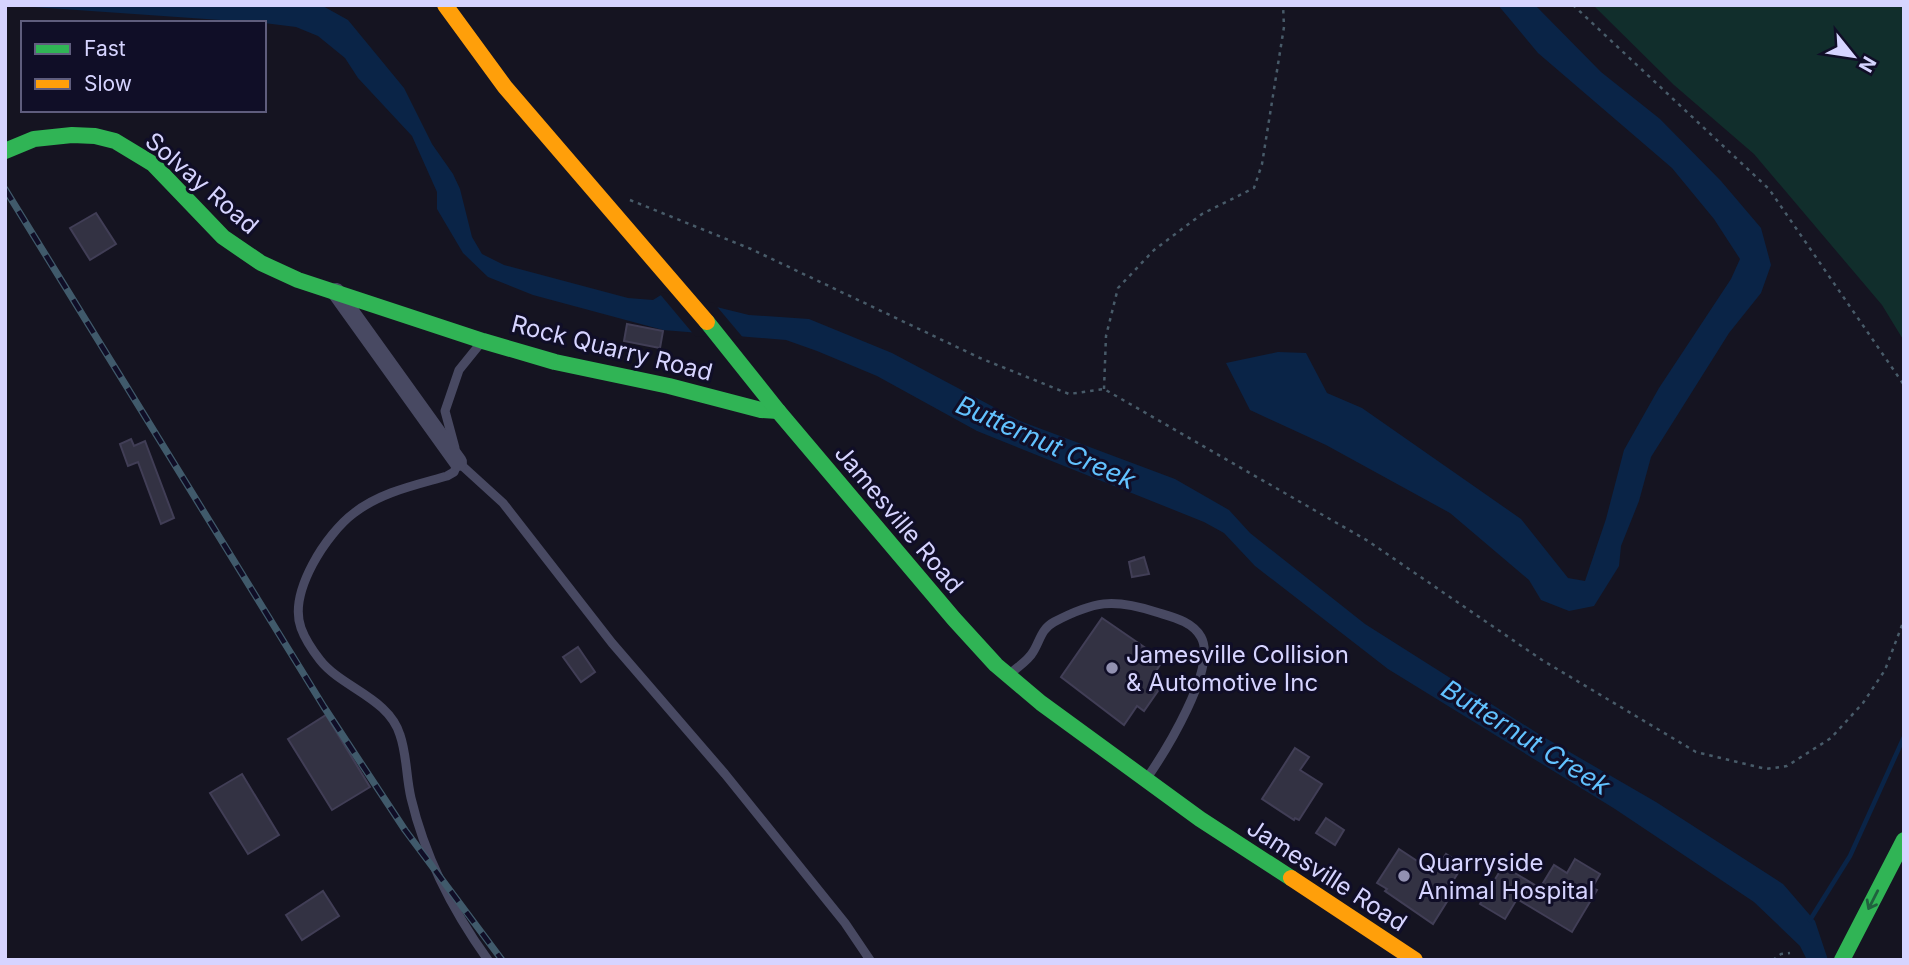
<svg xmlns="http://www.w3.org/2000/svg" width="1909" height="965" font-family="Inter,sans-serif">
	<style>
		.green { fill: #112e2c }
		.water { fill: #0a2447 }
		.pier { fill: #151421 }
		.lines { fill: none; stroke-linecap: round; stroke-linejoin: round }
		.stream { stroke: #0a2447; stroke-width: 4.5 }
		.building { fill: #333243; stroke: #413e56; stroke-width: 2 }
		.path { stroke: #485b69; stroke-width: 2.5; stroke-dasharray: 3.5 5; stroke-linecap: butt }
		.lane { stroke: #484962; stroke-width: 9 }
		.street { stroke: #484962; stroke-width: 18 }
		.fast { stroke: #30b455; stroke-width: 16 }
		.slow { stroke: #ff9f0a; stroke-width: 16 }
		.rail-casing { stroke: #405a6b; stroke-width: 7 }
		.rail { stroke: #100e27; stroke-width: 4.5; stroke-dasharray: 13; stroke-linecap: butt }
		.oneway { stroke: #20613e }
		.poi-dot { fill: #9291b1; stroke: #100e27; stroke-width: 2.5 }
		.labels { text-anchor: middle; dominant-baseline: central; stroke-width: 6; stroke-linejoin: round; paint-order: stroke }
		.street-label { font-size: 24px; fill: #d6d4ff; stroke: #100e27 }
		.poi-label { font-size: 24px; fill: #d6d4ff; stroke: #100e27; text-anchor: start }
		.water-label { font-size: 26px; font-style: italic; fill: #62c2ff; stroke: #100e27 }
	</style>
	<rect width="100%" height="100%" fill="#151421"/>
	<polygon class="green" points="1593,5 1904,5 1904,341 1882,305 1754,154 1674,85"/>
	<g class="water">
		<polygon points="5,5 321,5 348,20 404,88 432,144 453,174 460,189 472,237 482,254 504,265 628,298 653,300 661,295 672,296 749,315 809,319 892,353 1020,421 1175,479 1229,510 1250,533 1365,624 1542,736 1656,802 1783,884 1815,921 1828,960 1807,960 1800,946 1754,902 1615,809 1388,669 1255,566 1224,533 1204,522 977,431 877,376 817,351 786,340 663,330 533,295 488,277 463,253 437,209 437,192 412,136 358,78 345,58 318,36 296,27 264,23"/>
		<polygon points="1498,5 1535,5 1601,72 1660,119 1721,181 1761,228 1771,265 1761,293 1729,333 1651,457 1639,501 1621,546 1619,566 1594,606 1569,611 1541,600 1529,580 1450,513 1326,445 1250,410 1226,363 1278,352 1306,353 1327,393 1362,408 1521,519 1568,578 1585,581 1606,519 1624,450 1659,388 1731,279 1740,259 1714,219 1672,168 1538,53"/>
	</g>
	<polygon class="pier" points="661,292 714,303 745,340 695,336 659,293"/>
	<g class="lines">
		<polyline class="stream" points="1810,920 1850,856 1904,737"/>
	</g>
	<g class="building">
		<polygon points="96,213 116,244 90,260 70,228"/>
		<polygon points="627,324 663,331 660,348 624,341"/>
		<polygon points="131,439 134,446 145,441 174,518 161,524 138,462 128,466 120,444"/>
		<polygon points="1144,557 1149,574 1132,577 1129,562"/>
		<polygon points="1102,618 1163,660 1150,681 1160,688 1144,711 1137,706 1124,725 1061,677"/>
		<polygon points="578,647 595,672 581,682 563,657"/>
		<polygon points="326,715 370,787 332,810 288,739"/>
		<polygon points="1295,748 1309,757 1300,770 1322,784 1299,820 1295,818 1294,820 1262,799"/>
		<polygon points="242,774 279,835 248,854 210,793"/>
		<polygon points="1326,818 1344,830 1335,845 1316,833"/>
		<polygon points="1399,849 1434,872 1446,854 1463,865 1446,892 1448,894 1445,898 1448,900 1433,924 1385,891 1387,889 1377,883"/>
		<polygon points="1575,859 1600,874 1592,888 1597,890 1572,932 1517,899 1505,919 1480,904 1503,866 1540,888 1554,865 1567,873"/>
		<polygon points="323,891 339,916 302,940 286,915"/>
	</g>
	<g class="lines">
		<g class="path">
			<polyline points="1573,5 1769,189 1904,385"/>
			<polyline points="630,200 751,249 980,358 1069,394 1104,389 1368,541 1542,660 1696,752 1766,769 1787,766 1831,738 1863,703 1885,670 1904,620"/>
			<polyline points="1104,389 1106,336 1118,288 1154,250 1202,214 1254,188 1262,164 1284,27 1283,5"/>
			<polyline points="1773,960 1781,954 1790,953"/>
		</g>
		<g class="lane">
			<polyline points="455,448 445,411 459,370 480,344"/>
			<path d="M 458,462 L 454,472 L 447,476 C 416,485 381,492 354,513 C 327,533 288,592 301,628 C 305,639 313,651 320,660 C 342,688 389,698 400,735 C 407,755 406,777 411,798 C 425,857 452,910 488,960"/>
			<polyline points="458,462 503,503 612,643 725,774 845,923 870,960"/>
			<path d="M 1010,674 C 1017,667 1028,661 1033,652 C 1040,641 1041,629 1054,622 C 1094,601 1113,598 1156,612 C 1172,617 1192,621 1201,637 C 1218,667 1165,752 1147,778"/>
		</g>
		<polyline class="street" points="336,292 458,462"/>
		<g class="fast">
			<polyline points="5,151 34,139 72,135 95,136 115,141 153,164 223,237 261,263 298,280 483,341 555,362 669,386 761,410 778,411"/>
			<polyline points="707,322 778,411 954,619 996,665 1041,703 1200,819 1291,878"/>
			<polyline points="1842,960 1904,840"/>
		</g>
		<g class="slow">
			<polyline points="445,5 505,87 707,322"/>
			<polyline points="1291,878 1415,960"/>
		</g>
		<defs>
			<polyline id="rail" points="5,189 324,707 405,830 502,960"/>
		</defs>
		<use href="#rail" class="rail-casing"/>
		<use href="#rail" class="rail"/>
	</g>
	<defs><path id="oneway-shaft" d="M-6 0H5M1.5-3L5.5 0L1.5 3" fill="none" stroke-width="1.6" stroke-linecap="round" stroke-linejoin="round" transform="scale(1.75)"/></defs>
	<use class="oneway" href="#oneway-shaft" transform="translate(1873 900) rotate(117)"/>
	<g class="poi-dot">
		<circle cx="1112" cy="668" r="7"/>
		<circle cx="1404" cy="876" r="7"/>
	</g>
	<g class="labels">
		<g class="street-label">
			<text transform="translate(202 183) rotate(41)">Solvay Road</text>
			<text transform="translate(612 348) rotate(14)">Rock Quarry Road</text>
			<text transform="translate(899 519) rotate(50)">Jamesville Road</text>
			<text transform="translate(1327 875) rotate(33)">Jamesville Road</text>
		</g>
		<g class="poi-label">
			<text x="1126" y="654">Jamesville Collision<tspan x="1126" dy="28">&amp; Automotive Inc</tspan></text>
			<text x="1418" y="862">Quarryside<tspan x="1418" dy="28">Animal Hospital</tspan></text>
		</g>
		<g class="water-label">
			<text transform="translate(1046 442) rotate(24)">Butternut Creek</text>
			<text transform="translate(1526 737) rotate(32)">Butternut Creek</text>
		</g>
	</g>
	<rect width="1909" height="965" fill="none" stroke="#d6d4ff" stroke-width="14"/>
	<rect x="21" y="21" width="245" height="91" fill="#100e27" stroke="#5f5d7d" stroke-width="2"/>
	<rect x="35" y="44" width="35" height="10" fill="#30b455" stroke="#5f5d7d" stroke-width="2"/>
	<text x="84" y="56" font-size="21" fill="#d6d4ff">Fast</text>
	<rect x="35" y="79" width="35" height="10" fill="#ff9f0a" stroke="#5f5d7d" stroke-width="2"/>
	<text x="84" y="91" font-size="21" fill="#d6d4ff">Slow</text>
	<g transform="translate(1853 56) rotate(120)" stroke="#100e27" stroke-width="5" paint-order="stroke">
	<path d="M0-5L12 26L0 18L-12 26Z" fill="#d6d4ff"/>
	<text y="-10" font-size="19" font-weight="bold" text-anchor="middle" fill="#d6d4ff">N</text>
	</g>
</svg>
